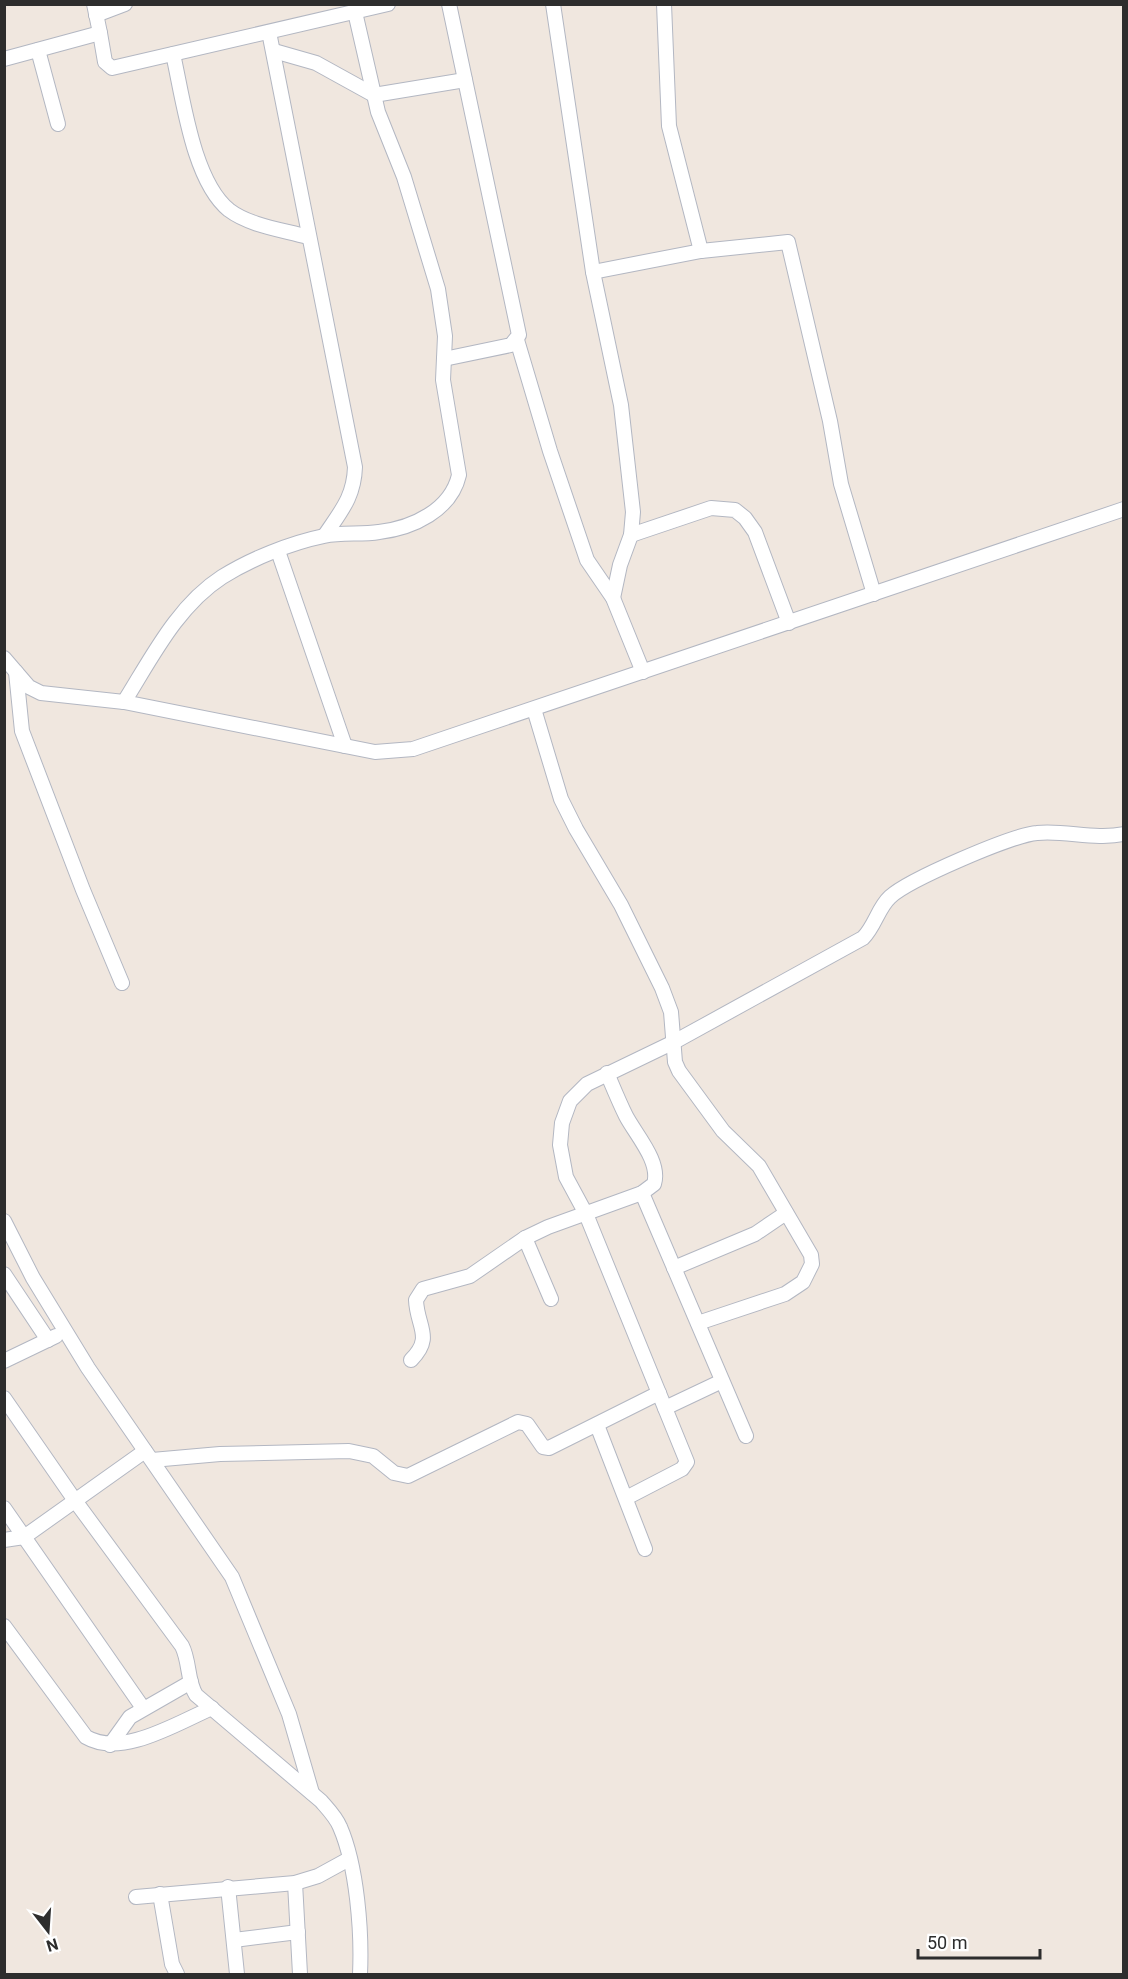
<svg xmlns="http://www.w3.org/2000/svg" width="1128" height="1979" font-family="Roboto,sans-serif">
	<style>
		.lines { fill: none; stroke-linecap: round; stroke-linejoin: round }
		.minor-casing { stroke: #b3b7c2; stroke-width: 16 }
		.minor { stroke: #fff; stroke-width: 14 }
	</style>
	<rect width="100%" height="100%" fill="#f0e7df"/>
	<g class="lines">
		<defs>
			<g id="minor">
				<polyline points="553,4 593,272 621,405 633,512 631,535 620,565 613,598"/>
				<polyline points="664,4 669,126 701,251"/>
				<polyline points="96,15 125,4"/>
				<path d="M 269,32 L 355,467 C 354,497 341,511 325,535"/>
				<polyline points="100,33 105,62 112,68 388,4"/>
				<polyline points="38,50 58,124"/>
				<polyline points="274,51 316,63 374,95 465,80"/>
				<path d="M 173,54 C 183,98 193,181 229,210 C 250,226 284,230 308,237"/>
				<polyline points="4,59 100,33 94,4"/>
				<polyline points="593,272 701,251 788,242 830,421 841,484 874,594"/>
				<polyline points="517,340 550,451 587,560 613,598 643,672"/>
				<polyline points="444,359 511,345 519,335 449,4"/>
				<polyline points="631,535 711,508 735,510 745,518 755,532 789,623"/>
				<polyline points="278,551 345,746"/>
				<polyline points="4,658 29,687 41,693 124,702 375,752 413,749 1124,509"/>
				<polyline points="16,672 22,731 83,890 122,983"/>
				<path d="M 124,702 C 151,659 177,606 222,577 C 251,559 290,543 324,536 C 342,532 361,535 379,532 C 413,528 451,510 459,475 L 443,380 L 445,336 L 438,289 L 404,177 L 378,112 L 355,12"/>
				<polyline points="534,709 561,799 576,829 621,905 662,988 671,1012 675,1062 679,1071 723,1131 759,1166 811,1255 812,1264 803,1282 785,1294 698,1323"/>
				<polyline points="642,1193 746,1436"/>
				<polyline points="4,1221 33,1278 88,1368 232,1577 289,1714 312,1793"/>
				<polyline points="525,1238 551,1299"/>
				<polyline points="674,1268 755,1234 786,1213"/>
				<polyline points="4,1274 48,1340"/>
				<path d="M 411,1360 C 434,1337 417,1327 416,1300 L 423,1289 L 470,1276 L 525,1238 L 548,1227 L 642,1193 L 654,1184 C 661,1162 636,1135 626,1116 C 619,1102 613,1087 607,1073"/>
				<polyline points="4,1361 56,1336"/>
				<path d="M 4,1398 L 76,1502 L 182,1646 C 190,1662 187,1681 196,1695 L 321,1801 C 328,1809 336,1817 340,1827 C 357,1866 362,1932 360,1974"/>
				<polyline points="665,1408 722,1381"/>
				<polyline points="597,1425 645,1549"/>
				<polyline points="152,1460 220,1454 349,1451 373,1456 394,1473 408,1476 518,1422 527,1424 543,1447 549,1448 659,1393"/>
				<path d="M 626,1498 L 682,1469 L 687,1462 L 586,1214 L 566,1177 L 560,1145 L 562,1123 L 570,1101 L 587,1084 L 674,1042 L 863,938 C 875,926 878,908 890,897 C 908,880 1012,835 1037,833 C 1065,830 1095,840 1124,834"/>
				<polyline points="4,1508 143,1708"/>
				<polyline points="4,1540 24,1537 145,1451"/>
				<path d="M 4,1626 L 86,1737 C 122,1758 177,1723 212,1708"/>
				<polyline points="110,1745 130,1717 191,1682"/>
				<polyline points="295,1883 300,1974"/>
				<polyline points="228,1887 237,1974"/>
				<polyline points="160,1894 172,1964 177,1974"/>
				<polyline points="136,1897 295,1883 318,1876 349,1859"/>
				<polyline points="234,1940 298,1932"/>
			</g>
		</defs>
		<use href="#minor" class="minor-casing"/>
		<use href="#minor" class="minor"/>
	</g>
	<rect width="1128" height="1979" fill="none" stroke="#2d2d2d" stroke-width="12"/>
	<g transform="translate(48 1931) rotate(163)" stroke="#ffffff" stroke-width="4.5" paint-order="stroke">
	<path d="M0-4.5L10 22L0 15L-10 22Z" fill="#2d2d2d"/>
	<text y="-9" font-size="16" font-weight="bold" text-anchor="middle" fill="#2d2d2d">N</text>
	</g>
	<path d="M918 1949v9h122v-9" fill="none" stroke="#2d2d2d" stroke-width="3"/>
	<text x="927" y="1949" font-size="18" fill="#2d2d2d" stroke="#ffffff" stroke-width="4.5" paint-order="stroke">50 m</text>
</svg>
